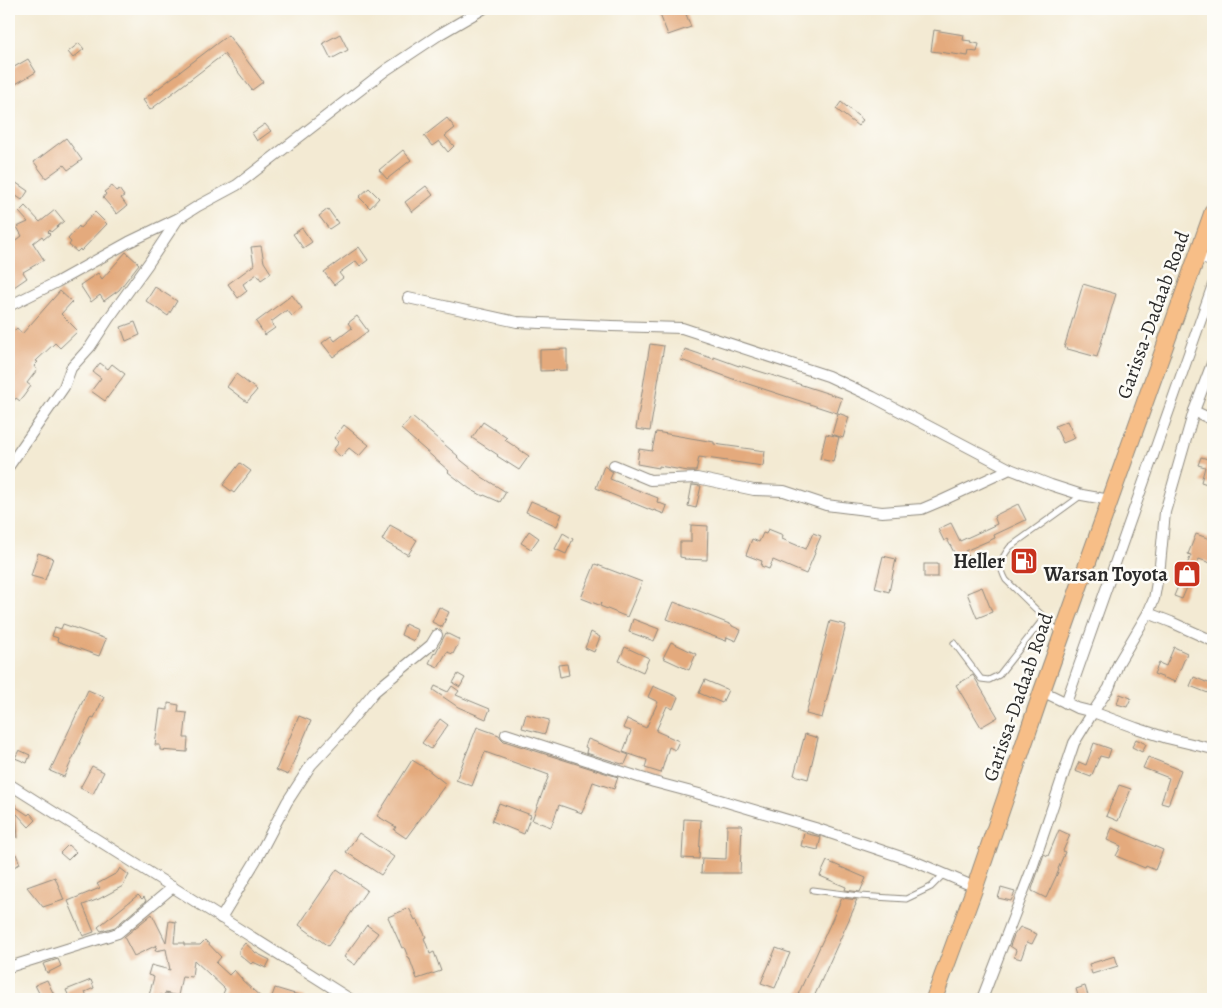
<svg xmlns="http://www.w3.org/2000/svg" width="1222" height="1008" font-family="Alegreya,serif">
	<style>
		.building { fill: #e4aa7d }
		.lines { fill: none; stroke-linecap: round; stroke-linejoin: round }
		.service-casing { stroke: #8f8a7f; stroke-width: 7 }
		.minor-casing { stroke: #8f8a7f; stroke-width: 12 }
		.trunk-casing { stroke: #8f8a7f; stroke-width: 18 }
		.service { stroke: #fff; stroke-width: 5 }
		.minor { stroke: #fff; stroke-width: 10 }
		.trunk { stroke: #f7be87; stroke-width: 16 }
		.labels { text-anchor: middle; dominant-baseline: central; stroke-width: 5; stroke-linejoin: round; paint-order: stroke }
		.street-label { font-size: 20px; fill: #2b2b2b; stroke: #fdfcf7 }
		.poi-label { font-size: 20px; font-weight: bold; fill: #2b2b2b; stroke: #fdfcf7; text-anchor: end }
	</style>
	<rect width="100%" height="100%" fill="#fdfcf7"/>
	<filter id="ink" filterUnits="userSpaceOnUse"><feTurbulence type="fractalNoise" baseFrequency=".02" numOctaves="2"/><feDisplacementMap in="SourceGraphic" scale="10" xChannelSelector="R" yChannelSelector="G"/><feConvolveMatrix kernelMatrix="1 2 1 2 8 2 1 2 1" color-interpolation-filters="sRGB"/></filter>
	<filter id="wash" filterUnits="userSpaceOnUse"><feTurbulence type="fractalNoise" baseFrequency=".0096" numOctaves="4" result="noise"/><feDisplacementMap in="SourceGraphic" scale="20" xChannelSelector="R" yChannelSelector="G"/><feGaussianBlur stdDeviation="1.12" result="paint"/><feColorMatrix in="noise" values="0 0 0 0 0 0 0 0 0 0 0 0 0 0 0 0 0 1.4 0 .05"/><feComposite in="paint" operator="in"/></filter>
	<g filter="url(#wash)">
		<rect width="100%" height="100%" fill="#f3ead3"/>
		<g id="blocks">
			<g class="building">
				<polygon points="667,9 684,9 691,27 668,35 659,12"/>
				<polygon points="934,30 964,35 963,40 971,41 970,42 979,44 977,52 969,51 968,56 931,51"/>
				<polygon points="340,34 348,50 331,59 323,43"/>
				<polygon points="228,35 263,82 252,90 224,54 150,110 143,100"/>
				<polygon points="79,43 84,49 73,58 68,52"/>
				<polygon points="28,59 36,72 9,88 9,70"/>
				<polygon points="841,102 863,120 858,126 836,109"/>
				<polygon points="447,118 455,128 445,136 454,146 448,152 439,141 432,146 424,136"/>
				<polygon points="265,124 271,131 257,141 252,133"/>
				<polygon points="66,138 82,160 68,170 64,165 46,178 34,162"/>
				<polygon points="403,150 411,160 387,179 379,170"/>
				<polygon points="9,178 28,191 22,200 9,191"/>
				<polygon points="112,186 116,191 119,189 124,196 121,198 127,206 117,214 103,198 106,194 104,192"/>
				<polygon points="426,186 433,195 412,212 405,202"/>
				<polygon points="369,188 379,198 370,208 359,197"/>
				<polygon points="25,206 40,222 55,210 64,221 51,232 50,230 48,232 50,234 44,239 42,236 33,243 44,260 23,272 27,278 14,287 9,280 13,277 9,272 9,246 22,236 17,227 28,222 19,212"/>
				<polygon points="328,209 338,223 329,229 319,216"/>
				<polygon points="95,212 107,224 81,251 80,249 77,252 69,245 71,242 68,239 79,226 80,228"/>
				<polygon points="302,228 312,242 303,248 293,234"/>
				<polygon points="261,246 264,262 271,273 261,280 257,274 243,284 247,291 238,298 228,284 254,265 251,247"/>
				<polygon points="359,247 368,260 360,266 356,261 339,273 343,278 334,285 324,272"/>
				<polygon points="126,252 139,264 119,290 104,301 100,295 91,302 80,285 98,273 102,279"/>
				<polygon points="1083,284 1116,294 1097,357 1064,348"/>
				<polygon points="155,287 177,301 168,316 146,301"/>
				<polygon points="60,291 72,302 61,314 78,331 60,348 55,343 36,361 38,362 34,366 37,370 27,383 31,386 20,401 16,398 9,408 9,335 17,328 22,334"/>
				<polygon points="292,295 302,308 292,316 287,310 271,322 275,328 265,335 256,322"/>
				<polygon points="357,316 368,331 333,357 322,343 331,336 335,341 352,328 348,323"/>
				<polygon points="135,322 140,335 126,341 121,327"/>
				<polygon points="650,344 664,346 650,431 636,429"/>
				<polygon points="567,349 567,370 540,371 540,350"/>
				<polygon points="685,349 714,359 714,357 739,366 739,365 768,374 842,398 837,413 733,379 681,360"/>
				<polygon points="100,363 108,369 112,364 125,374 105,401 91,391 101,378 93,372"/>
				<polygon points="236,374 257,390 247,402 227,387"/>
				<polygon points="838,413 849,417 843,438 832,434"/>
				<polygon points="412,417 458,456 457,457 482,477 506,492 500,502 484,495 483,496 470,489 448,472 449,471 401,429"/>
				<polygon points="1067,421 1075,438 1063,443 1055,426"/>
				<polygon points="483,422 507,438 505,440 529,456 519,470 497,456 498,455 472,438"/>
				<polygon points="344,425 369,445 359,456 349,448 341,457 333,450 339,442 334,438"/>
				<polygon points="656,432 714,442 714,444 765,451 763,466 699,457 696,471 688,471 659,466 659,468 637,464 639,449 652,451"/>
				<polygon points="826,434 839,437 833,462 820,459"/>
				<polygon points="1211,448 1213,448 1213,486 1201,482 1205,467 1198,465 1201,457 1208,459"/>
				<polygon points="240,463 251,471 234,493 223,485"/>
				<polygon points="604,466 613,472 610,479 658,498 657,502 667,506 664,514 654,510 653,511 596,488"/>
				<polygon points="692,485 701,486 696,508 688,506"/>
				<polygon points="531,501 562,514 557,526 526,512"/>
				<polygon points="1018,504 1026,520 994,535 995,538 965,551 968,557 959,562 947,539 944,541 938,529 951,523 960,541 997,524 994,516"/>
				<polygon points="390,525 417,540 408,555 382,540"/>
				<polygon points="691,525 708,526 707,560 684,559 685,558 680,557 680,542 691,542"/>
				<polygon points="768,529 783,535 782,539 806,549 813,533 821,536 814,552 815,553 806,574 773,560 769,569 761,566 762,561 746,555 752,539 759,542 763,533 766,534"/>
				<polygon points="529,531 539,538 531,549 521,543"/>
				<polygon points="563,533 573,539 566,554 555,549"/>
				<polygon points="1196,534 1213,540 1213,564 1199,559 1182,599 1174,596 1191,555 1188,554"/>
				<polygon points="38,553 53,558 45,580 31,576"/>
				<polygon points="883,556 896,559 889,592 875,588"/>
				<polygon points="595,564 642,582 627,617 600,606 601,603 599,605 581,598"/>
				<rect x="924" y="564" width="14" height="13"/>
				<polygon points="982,587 992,612 977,618 967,593"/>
				<polygon points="674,602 732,625 732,626 741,630 736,641 727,637 726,641 667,619"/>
				<polygon points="439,607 449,612 442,627 432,622"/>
				<polygon points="633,619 659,629 654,641 629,632"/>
				<polygon points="830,621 846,625 822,718 806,714"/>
				<polygon points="63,624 106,639 99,656 57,641 58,638 52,636 55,627 61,629"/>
				<polygon points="405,624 418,630 414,641 401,635"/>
				<polygon points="591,632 600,637 594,652 585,648"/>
				<polygon points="446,633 460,640 453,654 447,652 438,667 429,663 434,653 435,654"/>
				<polygon points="671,642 696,654 689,670 663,658"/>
				<polygon points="625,647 649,658 643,672 619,661"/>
				<polygon points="1174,647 1187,653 1175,682 1154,674 1159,663 1166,666"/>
				<polygon points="567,664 569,675 560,677 558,665"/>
				<polygon points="458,674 465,678 460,687 453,683"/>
				<polygon points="973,675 998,717 981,727 956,685"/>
				<polygon points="1194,677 1213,685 1213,695 1190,686"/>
				<polygon points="705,680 728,690 722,703 699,693"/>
				<polygon points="435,686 448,692 452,686 459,691 456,695 490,709 486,719 458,707 433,690"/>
				<polygon points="653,686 678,697 673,709 667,706 656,731 679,741 675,750 669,747 661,773 645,768 647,760 623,752 631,731 623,728 627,719 646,728 658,702 648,697"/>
				<polygon points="88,690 104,697 94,718 92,717 64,777 50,771"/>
				<polygon points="1120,694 1131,698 1127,707 1117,704"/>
				<polygon points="168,703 179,705 178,712 187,713 184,738 188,738 187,752 160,750 160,745 155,745 160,709 168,710"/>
				<polygon points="526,714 549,720 545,734 522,728"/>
				<polygon points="299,716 311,721 288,775 276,770"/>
				<polygon points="440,719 448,725 431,749 422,743"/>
				<polygon points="477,727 499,735 501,738 504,741 618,777 614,789 593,782 582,813 559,805 551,827 532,820 549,775 485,752 472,786 456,780"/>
				<polygon points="805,734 818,738 808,779 794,775"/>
				<polygon points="588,739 629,755 625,764 623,763 622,764 586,753 587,748 585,747"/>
				<polygon points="1136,739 1146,744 1142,752 1132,747"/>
				<polygon points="1094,743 1111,749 1108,758 1100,756 1091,777 1075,771 1079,762 1086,765"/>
				<polygon points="19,750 30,755 27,763 15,758"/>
				<polygon points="1148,757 1181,770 1168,805 1161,803 1169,778 1143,768"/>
				<polygon points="412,760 427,769 446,784 406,838 394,830 396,827 377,816"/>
				<polygon points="92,766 104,772 93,794 80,788"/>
				<polygon points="1119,785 1131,789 1118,821 1106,816"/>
				<polygon points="499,803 531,815 524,834 492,821"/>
				<polygon points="9,804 15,804 16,807 28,815 30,813 36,820 29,827 16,813 18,838 9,833"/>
				<polygon points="684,819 701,820 699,859 682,858"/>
				<polygon points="727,825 742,825 740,873 701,873 702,858 726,859"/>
				<polygon points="1112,828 1163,850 1155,870 1146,866 1145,868 1116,856 1121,846 1107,840"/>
				<polygon points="1059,830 1070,835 1063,851 1065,852 1058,869 1059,870 1046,898 1032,891 1032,889 1044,854 1048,856"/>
				<polygon points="359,833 394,857 381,875 346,852"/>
				<polygon points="804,833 821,837 818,850 801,846"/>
				<polygon points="68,845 76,852 68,860 60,853"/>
				<polygon points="16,854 20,864 9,869 9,857"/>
				<polygon points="827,861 866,878 860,892 845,890 846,887 820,876"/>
				<polygon points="120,868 129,875 123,886 99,899 83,905 94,932 83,936 68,901 100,888 97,884 117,873"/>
				<polygon points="337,869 367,890 328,946 299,925"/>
				<polygon points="55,877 64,900 43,907 27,887"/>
				<polygon points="1001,888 1015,892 1011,901 998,898"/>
				<polygon points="138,895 142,899 144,897 146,901 115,927 101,931 98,927"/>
				<polygon points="842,898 857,900 855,903 856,904 813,999 796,999"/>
				<polygon points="409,908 415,920 417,919 426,937 424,938 430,954 434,952 441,971 417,979 409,957 408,957 404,947 402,948 388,917"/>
				<polygon points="152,914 166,942 169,921 176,922 174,943 184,943 184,945 200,945 205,940 221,957 216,963 229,975 234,970 242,979 242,980 263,999 221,999 225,989 194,960 192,977 182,976 178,996 165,993 164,996 160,995 159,999 148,999 154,977 148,975 151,965 170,970 166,949 155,951 157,945 134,956 124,937"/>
				<polygon points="367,925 378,933 355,965 344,957"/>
				<polygon points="1020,927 1037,934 1032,944 1027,942 1021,959 1014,957 1016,950 1010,946 1014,935"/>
				<polygon points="245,943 256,953 270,960 266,968 253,962 251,964 239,954 239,950"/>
				<polygon points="776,948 790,953 775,988 761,983"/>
				<polygon points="1115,956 1118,966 1092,974 1089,964"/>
				<polygon points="58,959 61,966 47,973 43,964"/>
				<polygon points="47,980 54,995 42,999 35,985"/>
				<polygon points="91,980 94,988 85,992 87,996 80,999 70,999 66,990"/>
				<polygon points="1085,986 1089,999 1079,999 1076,989"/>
				<polygon points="275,988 305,997 305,999 271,999"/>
			</g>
		</g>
	</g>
	<g filter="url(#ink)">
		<use href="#blocks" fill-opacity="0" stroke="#8f8a7f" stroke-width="1"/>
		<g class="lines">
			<defs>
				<g id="service">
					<path d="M 1060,633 L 1006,580 C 998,565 1000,560 1010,547 L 1082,495"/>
					<polyline points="954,643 981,679 989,680 999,675 1044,618"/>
					<polyline points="813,890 860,896 906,899 931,887 944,874"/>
				</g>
				<g id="minor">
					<polyline points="1197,256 1213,262"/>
					<polyline points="408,298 517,322 612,326 682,328 828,376 873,397 1010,469"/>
					<polyline points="9,306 57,282 129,242 179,218 198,206 237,185 386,70 440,34 483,9"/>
					<polyline points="1194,411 1213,420"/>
					<polyline points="614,465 650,480 697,478 754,490 784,491 826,505 882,512 922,509 941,501 1010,469 1051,485 1082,495 1110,500"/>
					<polyline points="9,466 64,387 71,368 90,347 109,318 148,264 178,219"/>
					<polyline points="1148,613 1171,622 1213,641"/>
					<polyline points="1042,691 1077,708 1093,712 1136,728 1167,738 1213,749"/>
					<polyline points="1066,703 1213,285"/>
					<polyline points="506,734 654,782 703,795 815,828 916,862 975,887"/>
					<polyline points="9,784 350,999"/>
					<polyline points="221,918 259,855 287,802 311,765 339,735 374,692 431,645 437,635"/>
					<polyline points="9,967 118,933 173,887"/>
					<polyline points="982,999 1030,874 1074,743 1093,712 1109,688 1119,662 1148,613 1154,599 1160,565 1165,512 1194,411 1213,361"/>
				</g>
				<polyline id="trunk" points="934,999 975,887 1042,691 1213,211"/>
			</defs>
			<use href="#service" class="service-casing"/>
			<use href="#minor" class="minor-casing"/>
			<use href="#trunk" class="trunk-casing"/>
			<use href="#service" class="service"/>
			<use href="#minor" class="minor"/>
			<use href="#trunk" class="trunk"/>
		</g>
	</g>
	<defs>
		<symbol id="fuel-square" viewBox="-11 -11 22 22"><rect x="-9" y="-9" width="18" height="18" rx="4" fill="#c8321e" stroke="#fdfcf7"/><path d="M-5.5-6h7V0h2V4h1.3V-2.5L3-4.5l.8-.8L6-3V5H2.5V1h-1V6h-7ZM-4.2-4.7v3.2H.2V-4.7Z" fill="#fff"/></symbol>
		<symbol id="shop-square" viewBox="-11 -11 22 22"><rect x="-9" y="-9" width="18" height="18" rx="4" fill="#c8321e" stroke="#fdfcf7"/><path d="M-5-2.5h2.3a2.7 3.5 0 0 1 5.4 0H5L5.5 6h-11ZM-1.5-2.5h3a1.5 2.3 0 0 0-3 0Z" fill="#fff"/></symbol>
	</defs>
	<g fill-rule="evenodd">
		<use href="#fuel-square" x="1008" y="545" width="32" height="32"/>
		<use href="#shop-square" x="1171" y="558" width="32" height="32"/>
	</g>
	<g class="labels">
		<g class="street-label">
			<text transform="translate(1153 315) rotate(-70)">Garissa-Dadaab Road</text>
			<text transform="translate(1018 697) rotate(-71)">Garissa-Dadaab Road</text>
		</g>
		<g class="poi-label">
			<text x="1005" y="561">Heller</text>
			<text x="1168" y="574">Warsan Toyota</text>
		</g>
	</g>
	<rect width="1222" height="1008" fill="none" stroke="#fdfcf7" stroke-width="30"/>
</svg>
